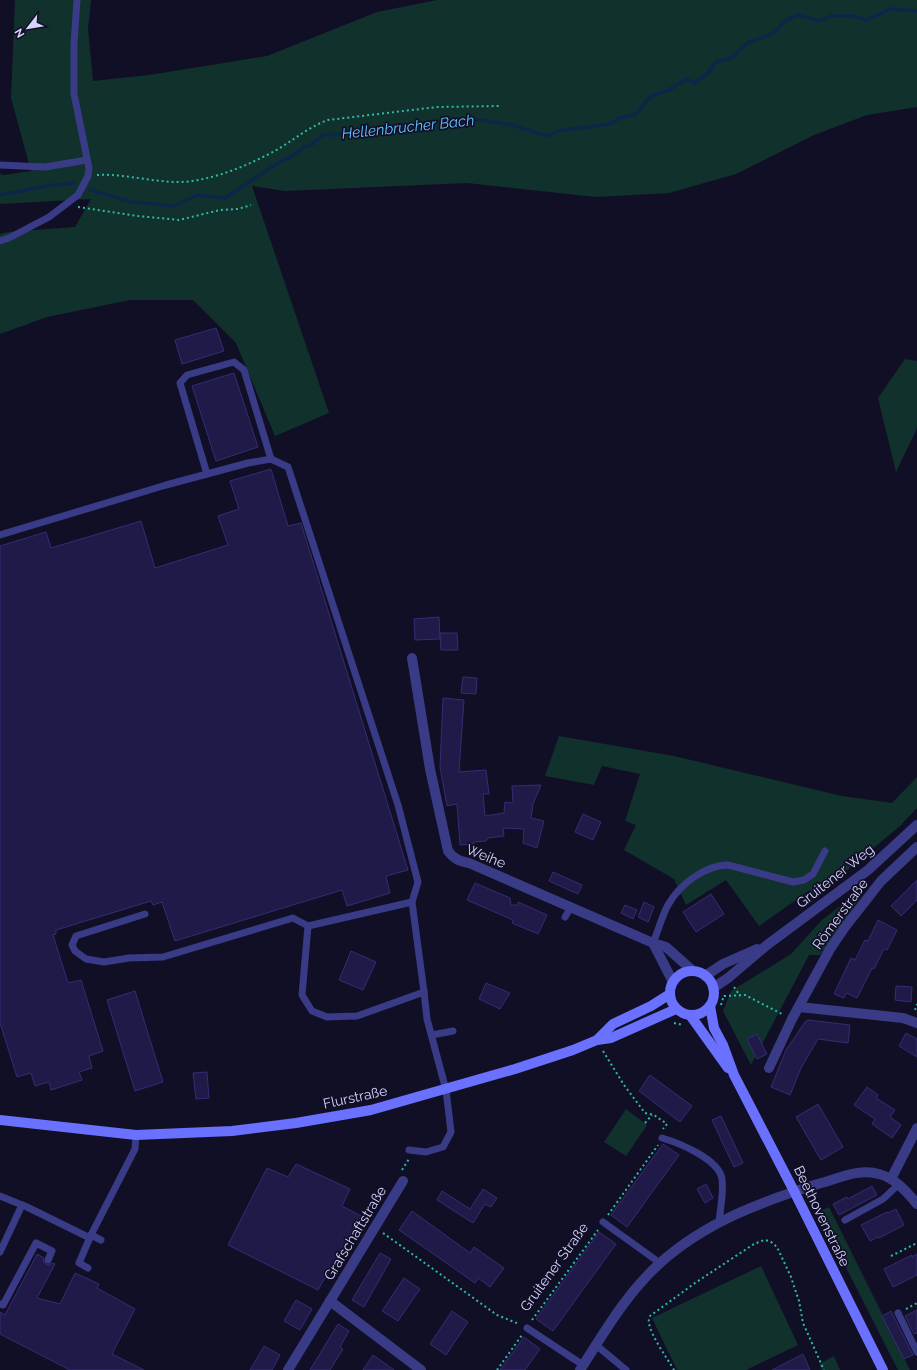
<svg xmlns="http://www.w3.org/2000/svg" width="917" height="1370" font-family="Raleway,sans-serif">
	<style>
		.green { fill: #11312d }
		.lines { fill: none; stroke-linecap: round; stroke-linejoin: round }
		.stream { stroke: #0b2649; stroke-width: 3.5 }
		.building { fill: #201a48; stroke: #352c74 }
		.path { stroke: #2cbba8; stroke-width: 2; stroke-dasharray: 2 3; stroke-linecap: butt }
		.service { stroke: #393b86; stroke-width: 7 }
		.minor { stroke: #393b86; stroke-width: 10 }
		.tertiary { stroke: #393b86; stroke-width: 10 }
		.secondary { stroke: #6b71ff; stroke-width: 10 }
		.labels { text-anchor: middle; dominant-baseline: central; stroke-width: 3.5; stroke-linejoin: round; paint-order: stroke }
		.street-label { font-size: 14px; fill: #d6d4ff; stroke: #110f26 }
		.water-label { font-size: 15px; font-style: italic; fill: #62c1ff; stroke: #110f26 }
	</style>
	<rect width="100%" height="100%" fill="#110f26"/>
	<g class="green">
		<polygon points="15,0 91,0 88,29 93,81 149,75 267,56 377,12 437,0 917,0 917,107 867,115 814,135 736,174 669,193 596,197 467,183 285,191 252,186 329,413 275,436 236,343 193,300 130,300 47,317 0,334 0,234 8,232 75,227 91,199 0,204 0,174 4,175 31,171 11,98"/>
		<polygon points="905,359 917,361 917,428 896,472 878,398"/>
		<polygon points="559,736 674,756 842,796 892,803 917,777 917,808 900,826 811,900 810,890 759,926 726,880 686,905 674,879 624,850 636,825 625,821 640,774 602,766 594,785 545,776"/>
		<polygon points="860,890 863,894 820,955 809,955 751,1065 723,1011 731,991 791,954 821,921"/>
		<polygon points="626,1109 647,1125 626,1156 604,1142"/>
		<polygon points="829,1207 910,1370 898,1370 818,1212"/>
		<polygon points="761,1266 798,1345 746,1370 677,1370 652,1318"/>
		<polygon points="834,1356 840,1370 822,1370 819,1364"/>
	</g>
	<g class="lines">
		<g class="stream">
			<polyline points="90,190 132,202 174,206 197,195 225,198 283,160 291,157 304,147 311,145 323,135 368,133 402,126 432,122 482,120 512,125 547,136 558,131 609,124 620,118 636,114 651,96 669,90 686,79 695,83 708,73 716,62 731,58 749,42 772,34 788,19 799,15 819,21 831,16 852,16 867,20 890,9 917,11"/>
			<polyline points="0,195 46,186 74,183"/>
		</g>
	</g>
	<g class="building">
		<polygon points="216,328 224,351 182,364 175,340"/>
		<polygon points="234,373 258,447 216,461 192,386"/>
		<polygon points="271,469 288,526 301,523 408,870 386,876 390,893 347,906 342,890 175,941 162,902 153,905 151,901 56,930 56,934 53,935 68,983 81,980 103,1051 89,1056 92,1068 79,1072 82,1080 51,1090 49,1082 35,1086 31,1073 17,1077 0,1023 0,546 46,532 51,548 141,521 155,568 228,545 218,516 239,509 230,481"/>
		<polygon points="439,617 440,639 415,640 414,619"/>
		<polygon points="440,633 457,633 458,650 441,650"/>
		<polygon points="463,677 477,678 476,694 461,693"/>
		<polygon points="443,698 464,700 459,772 486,770 489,794 483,794 485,816 504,813 505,802 513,803 512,786 541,785 533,804 531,818 544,821 537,848 523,843 524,829 503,828 504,836 488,838 486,841 473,842 474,844 460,845 457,804 447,806 440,767"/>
		<polygon points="583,814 601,822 593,840 575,832"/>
		<polygon points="553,872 582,885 578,894 549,881"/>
		<polygon points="917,880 917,900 901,916 891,906"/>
		<polygon points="475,883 510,898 511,905 518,905 518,902 547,915 538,934 512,923 513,920 467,900"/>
		<polygon points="711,894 724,914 696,932 683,912"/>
		<polygon points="644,902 654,907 648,922 638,917"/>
		<polygon points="625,905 637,910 633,919 621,913"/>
		<polygon points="878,920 897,930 887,950 884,949 874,969 872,968 857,998 846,993 844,998 834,994 851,958 855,960 865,940 868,941"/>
		<polygon points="351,951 376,962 363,990 339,980"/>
		<polygon points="486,983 510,993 500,1009 479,999"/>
		<polygon points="896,986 912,987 911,1002 895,1000"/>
		<polygon points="135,991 163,1082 135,1091 107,1000"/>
		<polygon points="808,1020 850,1025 848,1043 818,1039 801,1068 790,1095 771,1087 786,1050 805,1022"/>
		<polygon points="906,1033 917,1039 917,1057 899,1046"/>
		<polygon points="757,1034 767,1054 757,1059 747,1039"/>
		<polygon points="207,1072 209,1098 196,1099 193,1073"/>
		<polygon points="650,1075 692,1106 680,1122 639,1091"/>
		<polygon points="867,1087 878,1095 876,1098 895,1110 890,1117 901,1125 892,1138 872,1124 875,1119 854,1105"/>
		<polygon points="818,1104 843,1147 821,1160 796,1117"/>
		<polygon points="721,1116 743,1163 734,1167 712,1120"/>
		<polygon points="663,1144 679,1155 627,1227 611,1215"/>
		<polygon points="296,1164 350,1189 342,1206 361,1216 318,1290 228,1245 267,1168 288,1177"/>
		<polygon points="706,1184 713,1198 705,1203 697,1189"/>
		<polygon points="872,1186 877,1195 839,1215 833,1204 847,1197 848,1199"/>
		<polygon points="483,1189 497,1198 491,1207 485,1204 473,1223 437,1200 442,1191 470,1209"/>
		<polygon points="896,1209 904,1225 879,1238 878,1237 870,1241 861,1225 887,1212 888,1213"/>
		<polygon points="412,1211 470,1253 474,1247 504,1268 490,1287 478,1278 475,1283 399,1230"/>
		<polygon points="599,1232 616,1244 553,1331 536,1319"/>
		<polygon points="380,1253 391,1259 364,1307 352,1300"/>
		<polygon points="37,1254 44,1258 43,1261 46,1264 49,1265 52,1263 55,1264 37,1298 60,1304 75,1273 99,1284 97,1288 135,1309 112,1354 144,1370 70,1370 0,1334 0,1312 5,1315"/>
		<polygon points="917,1254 917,1275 893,1287 884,1269 912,1255 912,1257"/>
		<polygon points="404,1278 420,1289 398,1321 382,1311"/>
		<polygon points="296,1300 312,1309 300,1330 284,1321"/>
		<polygon points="917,1310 917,1333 914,1334 905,1316"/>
		<polygon points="452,1311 468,1322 446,1355 430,1344"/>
		<polygon points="891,1311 913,1355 904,1359 882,1316"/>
		<polygon points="338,1324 349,1331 340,1347 343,1349 330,1370 310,1370"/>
		<polygon points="524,1337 540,1349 525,1370 500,1370"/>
		<polygon points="264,1346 280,1355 272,1370 250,1370"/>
		<polygon points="803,1354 810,1370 772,1370"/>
		<polygon points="373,1355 394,1370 363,1370"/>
	</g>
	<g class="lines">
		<g class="path">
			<path d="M 97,175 C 130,173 165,187 198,180 C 226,175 255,162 280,148 C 296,138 311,126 328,120 L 437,107 L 501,106"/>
			<polyline points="78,207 138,216 179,220 220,210 238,209 251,205"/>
			<polyline points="734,987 740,996"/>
			<polyline points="724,996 745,995 782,1014"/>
			<polyline points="721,1005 724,995"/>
			<polyline points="915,1010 917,1004"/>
			<polyline points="674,1023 683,1025"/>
			<polyline points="603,1051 624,1085 645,1113 654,1115 667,1124 663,1129"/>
			<polyline points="645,1123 652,1115"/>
			<polyline points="402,1170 409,1159"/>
			<polyline points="608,1215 658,1145"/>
			<polyline points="383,1233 497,1315 519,1324"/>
			<polyline points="891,1256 917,1243"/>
			<polyline points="906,1309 917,1303"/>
			<polyline points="532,1320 598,1230"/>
			<polyline points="497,1370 522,1335"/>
			<path d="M 674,1370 C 668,1359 643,1326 650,1316 L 695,1283 L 754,1244 L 764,1240 L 770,1241 L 777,1247 L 791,1277 L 799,1301 L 803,1323 L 824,1370"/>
		</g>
		<g class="service">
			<polyline points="0,165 45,167 87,160"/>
			<polyline points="0,241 9,238 49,217 78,195 88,176 89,168 74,94 74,44 77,0"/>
			<polyline points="207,474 180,383 187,375 234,362 244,370 271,459"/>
			<polyline points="0,535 166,485 248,463 271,459 288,467 398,805 418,882 412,902 424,992 427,1019 446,1090 451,1132 443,1147 426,1152 409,1150"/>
			<polyline points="145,914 76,936 72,945 75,951 86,959 104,962 129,958 163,957 293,918 308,926 412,902"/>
			<polyline points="565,917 571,907"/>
			<polyline points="308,926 302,995 312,1011 327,1017 357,1016 424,992"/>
			<path d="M 653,943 C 658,931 662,916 668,905 C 679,885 705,865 728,865 L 793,882 L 804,880 L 813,874 L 825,851"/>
			<polyline points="432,1035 453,1031"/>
			<path d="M 662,1138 C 679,1143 719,1159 722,1179 C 724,1193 720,1209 719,1223"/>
			<polyline points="0,1196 27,1207 90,1238"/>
			<polyline points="845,1220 883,1199 898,1185"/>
			<polyline points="603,1222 660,1263"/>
			<polyline points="91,1235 101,1240"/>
			<polyline points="0,1252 22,1205"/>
			<polyline points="88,1268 79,1263 91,1235 135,1149 136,1135"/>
			<polyline points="0,1304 3,1305 36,1243 52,1251 48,1260"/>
			<polyline points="898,1313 917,1352"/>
			<polyline points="527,1328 583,1365"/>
			<polyline points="596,1345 626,1370"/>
		</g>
		<g class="minor">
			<path d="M 412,658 L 430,769 L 448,851 C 454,859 459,861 469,863 L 653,943 L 666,947 L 693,971"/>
			<polyline points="653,943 673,982"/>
			<polyline points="799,1007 903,1018 917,1023"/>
			<polyline points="769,1068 792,1019 830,949 845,927 881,881 917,847"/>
			<polyline points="891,1179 917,1128"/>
			<polyline points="330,1301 421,1370"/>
			<polyline points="288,1370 403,1181"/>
			<path d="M 580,1370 C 604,1333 626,1294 659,1264 C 705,1222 763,1201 821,1183 C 839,1178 860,1168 879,1174 C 895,1178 907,1192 917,1204"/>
		</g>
		<g class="tertiary">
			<polyline points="705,976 723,964 757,949"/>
			<polyline points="713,988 728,978 767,945 868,870 917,825"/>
		</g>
		<g class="secondary">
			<circle cx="692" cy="993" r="22"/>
			<polyline points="710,1006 714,1028 723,1045 734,1075 794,1191 883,1370"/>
			<polyline points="690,1015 728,1068"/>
			<polyline points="597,1040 613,1024 651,1006 670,994"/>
			<polyline points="0,1120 136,1135 232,1131 296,1123 371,1110 515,1069 573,1050 597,1040 611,1038 676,1009"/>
		</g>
	</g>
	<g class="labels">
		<g class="street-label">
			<text transform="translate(486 856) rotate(22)">Weihe</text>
			<text transform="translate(835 876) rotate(-38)">Gruitener Weg</text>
			<text transform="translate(840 914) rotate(-54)">Römerstraße</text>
			<text transform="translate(355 1097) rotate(-12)">Flurstraße</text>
			<text transform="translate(822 1216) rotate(64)">Beethovenstraße</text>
			<text transform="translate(355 1233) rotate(-59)">Grafschaftstraße</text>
			<text transform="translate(554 1267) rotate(-54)">Gruitener Straße</text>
		</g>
		<g class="water-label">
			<text transform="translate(408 127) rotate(-6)">Hellenbrucher Bach</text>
		</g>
	</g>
	<g transform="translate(28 28) rotate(239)" stroke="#110f26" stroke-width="3" paint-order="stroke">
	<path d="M0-3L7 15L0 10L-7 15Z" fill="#d6d4ff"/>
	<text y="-6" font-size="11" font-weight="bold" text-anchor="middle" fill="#d6d4ff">N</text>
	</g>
</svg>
